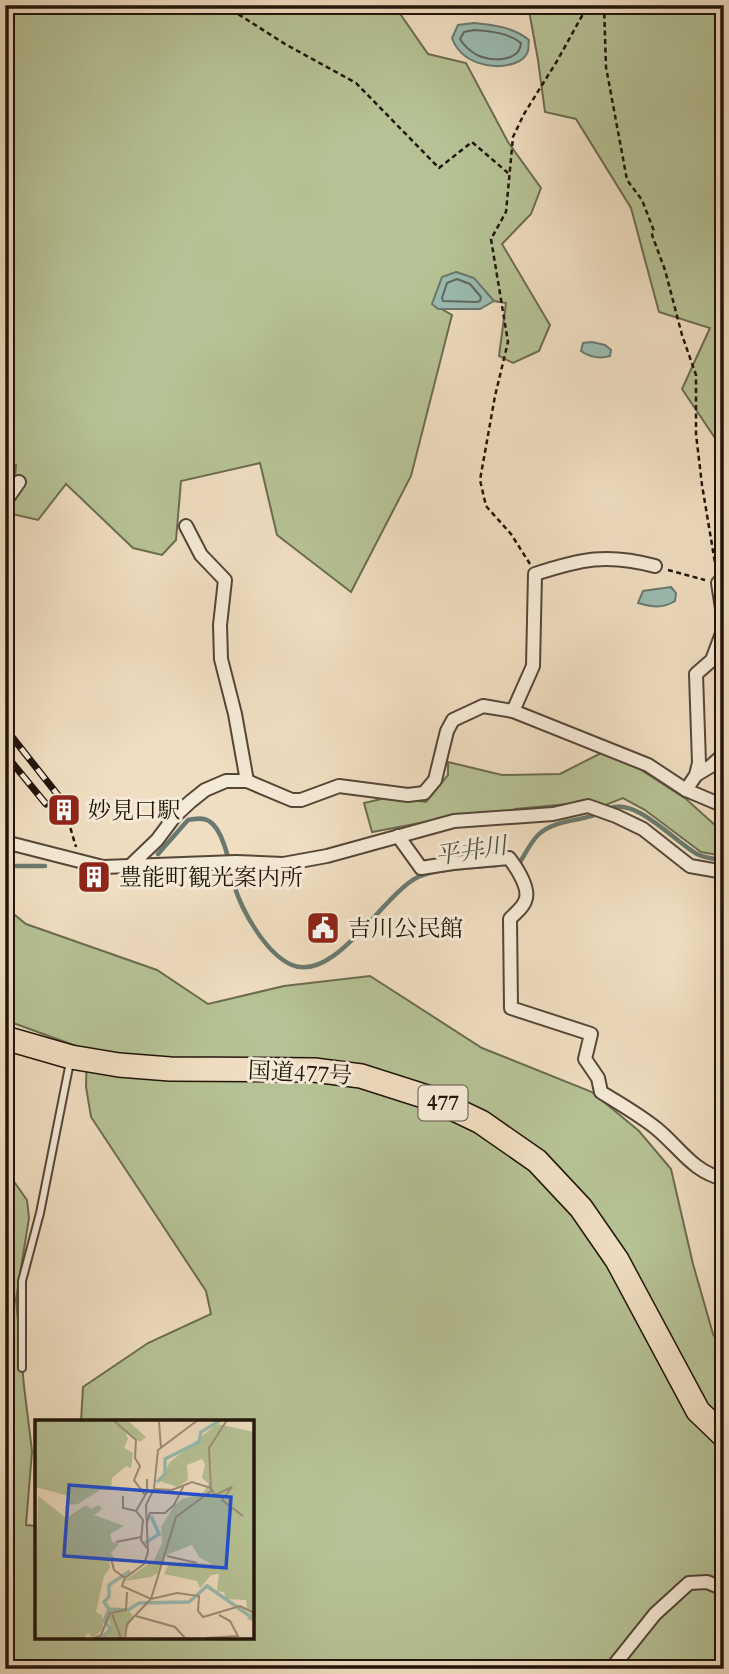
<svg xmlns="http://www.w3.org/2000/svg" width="729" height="1674" font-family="Cardo,'Noto Serif JP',serif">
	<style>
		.green { fill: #b6c295; stroke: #6c6c50; stroke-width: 2 }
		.water { fill: #9abcb2; stroke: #6a796f; stroke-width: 2 }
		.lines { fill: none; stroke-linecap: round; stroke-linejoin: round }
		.shore { stroke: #5e685e; stroke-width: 2 }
		.stream { stroke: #6a796f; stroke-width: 4.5 }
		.lane-casing { stroke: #544738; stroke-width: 10 }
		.street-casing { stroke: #544738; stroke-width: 16 }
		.highway-casing { stroke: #21150a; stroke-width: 26 }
		.path { stroke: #21150a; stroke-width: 2.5; stroke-dasharray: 5 3.5; stroke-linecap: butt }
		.lane { stroke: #f5ead7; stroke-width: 6 }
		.street { stroke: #f5ead7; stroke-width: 12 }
		.highway { stroke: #efdec1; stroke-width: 23 }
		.rail-casing { stroke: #21150a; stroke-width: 7 }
		.rail { stroke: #f5ead7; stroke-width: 4.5; stroke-dasharray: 13; stroke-linecap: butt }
		.labels { text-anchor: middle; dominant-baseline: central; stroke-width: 6; stroke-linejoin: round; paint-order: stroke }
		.shield { fill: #f5ead7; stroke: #615548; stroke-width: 2 }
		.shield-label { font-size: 21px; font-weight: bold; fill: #21150a }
		.poi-label { font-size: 23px; fill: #21150a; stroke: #f5ead7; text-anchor: start }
		.street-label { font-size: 23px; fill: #21150a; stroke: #f5ead7 }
		.water-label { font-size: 24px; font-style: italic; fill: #4b4f45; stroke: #f5ead7 }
		.inset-river { fill: none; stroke: #9abcb2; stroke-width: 3.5 }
		.inset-road { fill: none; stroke: #9d8e78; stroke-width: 2 }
		.view { fill: #1d4ed8; fill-opacity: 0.15; stroke: #1d4ed8; stroke-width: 3.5 }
		.inset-edge { fill: none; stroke: #21150a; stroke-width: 3.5 }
	</style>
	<rect width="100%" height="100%" fill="#efdec1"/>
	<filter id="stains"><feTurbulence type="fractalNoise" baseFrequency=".00286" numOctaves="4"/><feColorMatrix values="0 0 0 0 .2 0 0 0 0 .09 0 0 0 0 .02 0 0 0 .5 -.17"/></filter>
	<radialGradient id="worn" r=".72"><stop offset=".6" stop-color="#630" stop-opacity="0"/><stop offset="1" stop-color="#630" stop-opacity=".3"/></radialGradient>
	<g class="green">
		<polygon points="5,5 394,5 428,54 466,63 508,142 541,188 531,214 502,244 550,325 539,351 513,363 499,356 506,303 494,301 473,278 456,272 433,304 452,315 411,476 351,592 277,535 260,463 181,481 176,540 162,555 133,548 66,484 38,520 12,514 16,465 5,464"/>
		<polygon points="528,5 549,5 616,13 617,5 724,5 724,438 717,441 682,389 710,328 659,312 631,208 576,119 545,112 538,60"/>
		<polygon points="601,753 635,766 686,799 715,825 724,827 724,856 701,852 645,810 623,798 603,806 590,802 515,809 512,812 463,815 372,832 364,803 390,797 426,802 448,775 448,762 502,775 560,774"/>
		<polygon points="5,907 26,924 157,970 208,1004 284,986 370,976 482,1048 592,1092 639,1131 671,1169 693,1264 713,1334 724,1355 724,1669 5,1669 5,1169 27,1200 29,1218 16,1299 24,1386 32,1451 26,1525 37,1526 37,1637 252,1637 252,1422 81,1422 83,1387 148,1343 211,1314 206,1291 91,1117 86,1087 87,1050 5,1020"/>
	</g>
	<g class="water">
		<path d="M 474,23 C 494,25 513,27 529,40 C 528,44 529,48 528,51 C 526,57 521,61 515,63 C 492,71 461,63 452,38 L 458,25 Z"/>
		<polygon points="456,272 474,278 494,301 480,309 438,309 432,304 442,277"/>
		<path d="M 592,342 L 605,345 L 611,350 L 610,356 C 600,359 589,357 581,351 L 583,343 Z"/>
		<path d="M 671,587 L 676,593 L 675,601 C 662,609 652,607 638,603 L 643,591 Z"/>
	</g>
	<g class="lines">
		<g class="shore">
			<path d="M 474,30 C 490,31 509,33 521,43 C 520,62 490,62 477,55 C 470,51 464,46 460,39 L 464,32 Z"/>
			<polygon points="457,279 470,284 481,297 480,301 477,302 443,301 442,298 447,283"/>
		</g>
		<g class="stream">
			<path d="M 608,809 C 634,795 675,842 697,854 C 704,858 715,859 724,860"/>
			<path d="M 158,854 L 188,820 C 195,819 203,817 209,821 C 225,831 230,868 234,885 C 242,911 266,954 292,965 C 335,983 383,894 418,877 C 436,868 476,867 497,865"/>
			<path d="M 516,863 L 520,862 C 525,854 531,842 538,835 C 554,819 581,822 600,813"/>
			<polyline points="5,866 45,866"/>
		</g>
		<defs>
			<polyline id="lane" points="22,1368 22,1281 40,1213 70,1062"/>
			<g id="street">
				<polyline points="5,502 19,482"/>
				<polyline points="186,526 201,555 225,580 220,625 221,659 235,714 247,781"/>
				<polyline points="718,583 724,621"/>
				<path d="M 513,711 L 533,666 L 535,574 C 581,559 607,553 655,566"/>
				<polyline points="696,775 711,766 724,754"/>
				<polyline points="686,790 696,775 699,763 696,674 712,660 724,628"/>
				<path d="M 398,836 L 421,868 L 453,863 L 509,858 C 516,867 531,889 525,901 C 523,908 514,914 510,919 L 511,1008 L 591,1034 L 585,1059 L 598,1078 L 601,1092 C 620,1104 640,1115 657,1129 C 680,1148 693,1172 724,1179"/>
				<polyline points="5,842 103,867 236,862 283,864 327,856 454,821 553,814 588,806 616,816 643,829 690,866 724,872"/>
				<polyline points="131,865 157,840 175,816 190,802 205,790 226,781 247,781 292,800 301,800 339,786 408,795 424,793 435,780 447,731 453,720 483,706 513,711 648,765 686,790 724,806"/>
				<polyline points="611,1669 655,1614 689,1583 707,1582 724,1589"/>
			</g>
			<polyline id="highway" points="5,1038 71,1057 119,1065 170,1069 314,1070 361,1076 433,1099 481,1122 537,1161 581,1208 617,1260 698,1411 724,1436"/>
		</defs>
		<use href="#lane" class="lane-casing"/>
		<use href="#street" class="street-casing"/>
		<use href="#highway" class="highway-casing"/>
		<g class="path">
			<polyline points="224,5 285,44 356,83 439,168 472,142 508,173"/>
			<polyline points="604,5 606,67 627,180 642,200 654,231 652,235 665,270 682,335 696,375 696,434 702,485 716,569"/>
			<polyline points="530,564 511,534 486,506 480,480 495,396 508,342 491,239 506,212 513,137 524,114 557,61 588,5"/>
			<polyline points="668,570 705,580"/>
			<polyline points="68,820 76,847"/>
		</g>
		<use href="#lane" class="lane"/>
		<use href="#street" class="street"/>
		<use href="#highway" class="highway"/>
		<defs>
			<g id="rail">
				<polyline points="5,728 61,799"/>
				<polyline points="5,754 46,804"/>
			</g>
		</defs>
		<use href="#rail" class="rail-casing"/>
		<use href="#rail" class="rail"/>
	</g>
	<defs>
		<symbol id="building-square" viewBox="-11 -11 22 22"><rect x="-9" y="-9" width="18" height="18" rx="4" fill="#8f2418" stroke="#f5ead7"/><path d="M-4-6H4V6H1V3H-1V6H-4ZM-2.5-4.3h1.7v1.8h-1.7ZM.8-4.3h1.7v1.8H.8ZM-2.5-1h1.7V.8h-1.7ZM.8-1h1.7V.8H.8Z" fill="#fff"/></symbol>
		<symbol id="civic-square" viewBox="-11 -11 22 22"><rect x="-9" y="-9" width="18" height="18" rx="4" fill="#8f2418" stroke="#f5ead7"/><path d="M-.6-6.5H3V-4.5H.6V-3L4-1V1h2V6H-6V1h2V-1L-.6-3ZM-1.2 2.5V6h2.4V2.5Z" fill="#fff"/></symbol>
	</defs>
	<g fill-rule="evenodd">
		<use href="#building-square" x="45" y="791" width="38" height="38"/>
		<use href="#building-square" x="75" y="858" width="38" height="38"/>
		<use href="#civic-square" x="304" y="909" width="38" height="38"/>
	</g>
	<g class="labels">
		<rect class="shield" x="418.5" y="1085.5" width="49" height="35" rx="5"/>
		<g class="shield-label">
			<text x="443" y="1103">477</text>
		</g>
		<g class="poi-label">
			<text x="88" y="810">妙見口駅</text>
			<text x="119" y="877">豊能町観光案内所</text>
			<text x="348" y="928">吉川公民館</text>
		</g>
		<g class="street-label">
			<text transform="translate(300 1073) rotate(3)">国道477号</text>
		</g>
		<g class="water-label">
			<text transform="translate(471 851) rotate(-9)">平井川</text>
		</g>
	</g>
	<g transform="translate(35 1420)">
		<rect width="219" height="219" fill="#efdec1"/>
		<path d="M 0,0 L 92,0 L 111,17 L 105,22 L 90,10 L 93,19 L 89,28 L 98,33 L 96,48 L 91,46 L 77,58 L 76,70 L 65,70 L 43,84 L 32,85 L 34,76 L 0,67 ZM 182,4 L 219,12 L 219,202 L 212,199 L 217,192 L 212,189 L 211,180 L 191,179 L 189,172 L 182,171 L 184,154 L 176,155 L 165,168 L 162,161 L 129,154 L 133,146 L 145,142 L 177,144 L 164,137 L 157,125 L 131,135 L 123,153 L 116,157 L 89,161 L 119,140 L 127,123 L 126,107 L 139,86 L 147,79 L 167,74 L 174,64 L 167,58 L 170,44 L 167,39 L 152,45 L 153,60 L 142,67 L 125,61 L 135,42 ZM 3,76 L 31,98 L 51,85 L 56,89 L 64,85 L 67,89 L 59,95 L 89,106 L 75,114 L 77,122 L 84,124 L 76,133 L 79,138 L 74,138 L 75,148 L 69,156 L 61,192 L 67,195 L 68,209 L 58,218 L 53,213 L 49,218 L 0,218 ZM 94,191 L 98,196 L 88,218 L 68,218 L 77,209 L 73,198 L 79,192 Z" fill="#b6c295"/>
		<path class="inset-river" d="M 122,62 L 130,54 L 130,39 L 164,22 L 166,12 L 186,0M 110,123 L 124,114 L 116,96M 74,189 L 69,182 L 74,177 L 74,165 L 95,151M 66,218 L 76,209 L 69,201 L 74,189 L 93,190 L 104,183 L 154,182 L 172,166 L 219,199"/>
		<path class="inset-road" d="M 78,0 L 101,20 L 100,38 L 105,46 L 99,60 L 110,75M 163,0 L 123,30 L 119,69 L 111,85 L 113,132 L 109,144 L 90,158 L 87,166 L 116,179 L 142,173 L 164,176 L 163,191 L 168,197 L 205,186 L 219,193M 124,2 L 126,28M 119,69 L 137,70 L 157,62 L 176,68 L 180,75 L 197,67 L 187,80 L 208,96M 88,76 L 88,88 L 101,91 L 108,100 L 106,120 L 112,128M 101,91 L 112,72 L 112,59M 112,103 L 115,93 L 130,93 L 139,85 L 149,65M 81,122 L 106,117M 132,136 L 162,143M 76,138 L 79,150 L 90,158M 77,194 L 86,218M 101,196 L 140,207 L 150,218M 60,218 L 66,215 L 75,193 L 91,190 L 92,172M 90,218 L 92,204 L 116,179 L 141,97 L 176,71 L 174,28 L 192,0M 171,218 L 203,216 L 195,201 L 184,195"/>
		<path class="view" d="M 34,65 L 196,77 L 191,148 L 29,136 Z"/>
		<rect width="219" height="219" class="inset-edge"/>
	</g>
	<rect width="729" height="1674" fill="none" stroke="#efdec1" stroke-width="28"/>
	<rect x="7" y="7" width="715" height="1660" fill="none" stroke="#21150a" stroke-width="3.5"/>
	<rect x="14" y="14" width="701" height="1646" fill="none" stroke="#21150a" stroke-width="2"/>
	<rect width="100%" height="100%" filter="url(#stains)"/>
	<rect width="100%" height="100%" fill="url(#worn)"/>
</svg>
